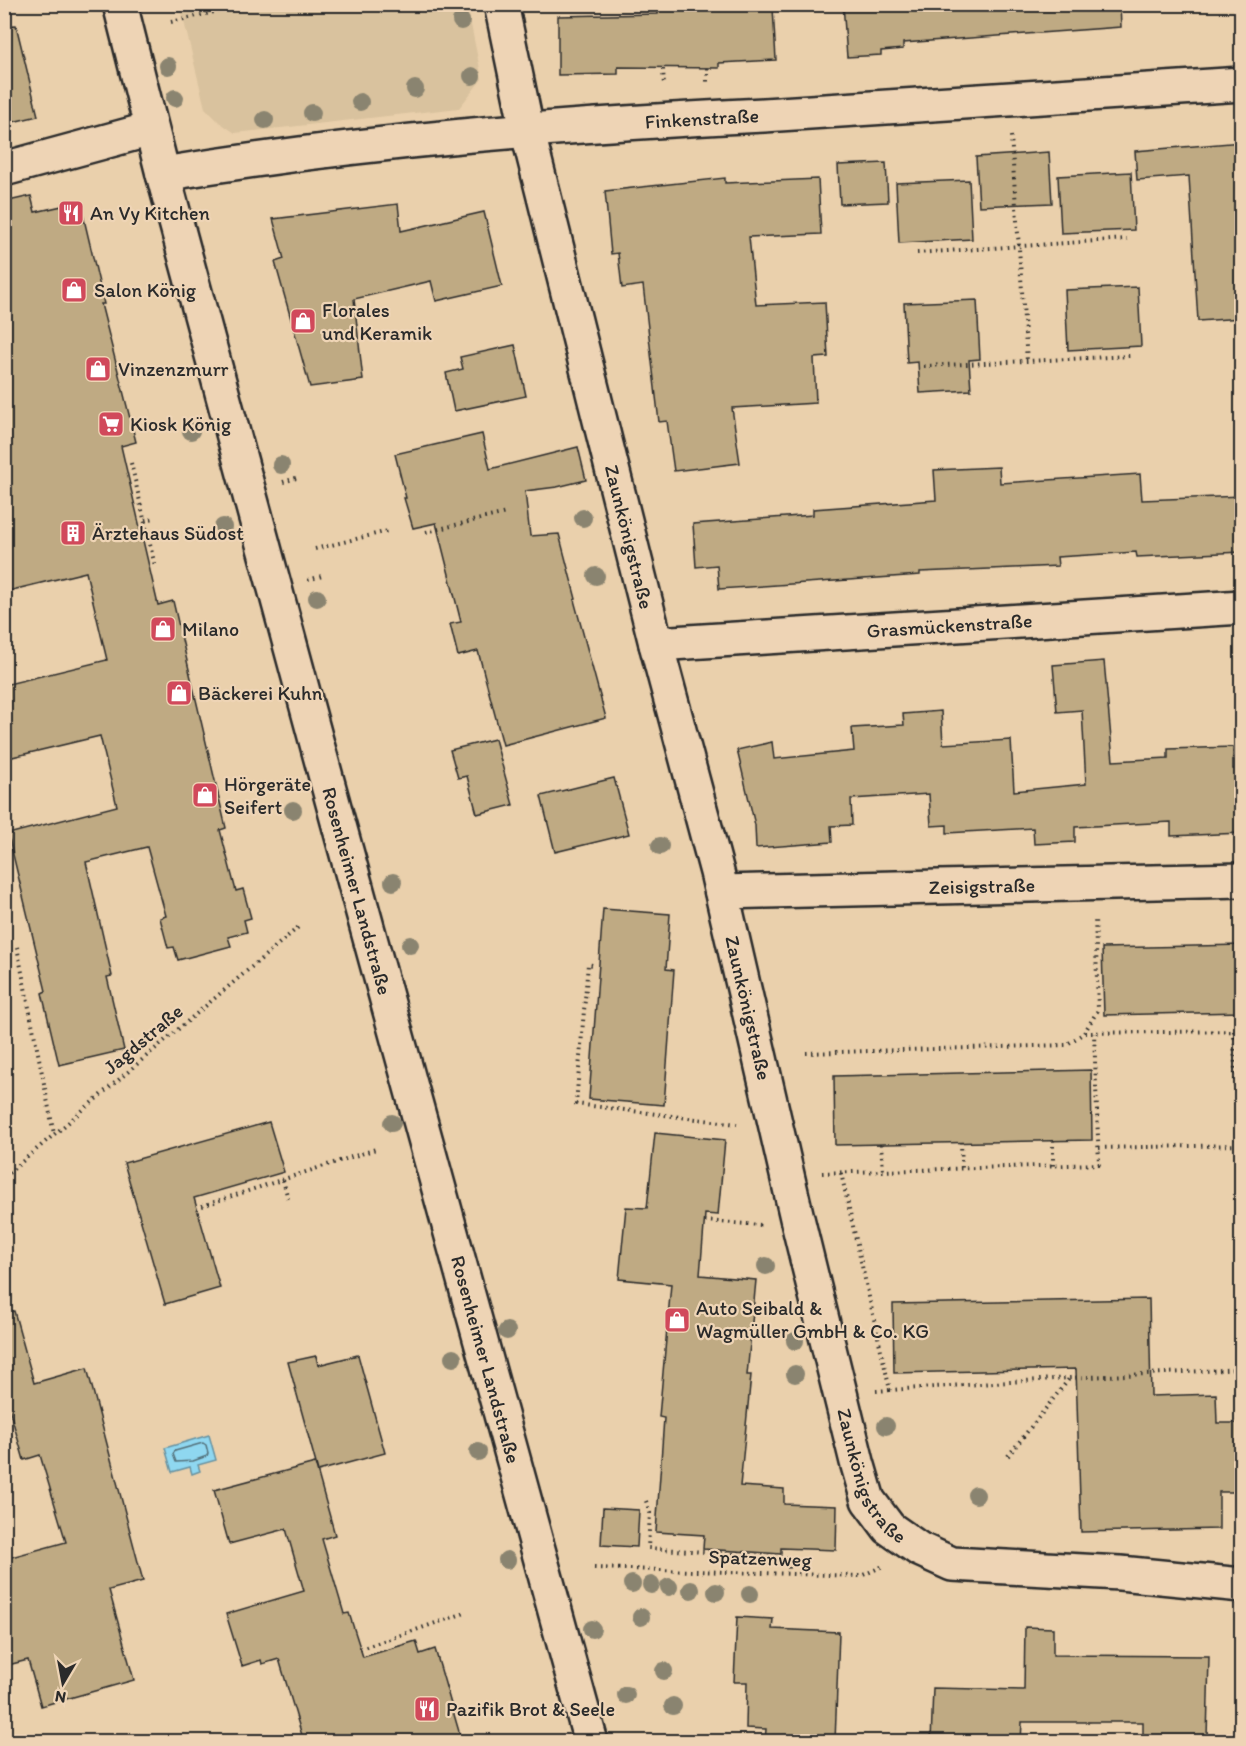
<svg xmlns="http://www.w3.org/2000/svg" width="1246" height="1746" font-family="Itim,sans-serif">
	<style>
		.built { fill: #d9c29e }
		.water { fill: #8fd7f0; stroke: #6792a1; stroke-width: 1.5 }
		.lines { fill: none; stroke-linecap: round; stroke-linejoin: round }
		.shore { stroke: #53707a; stroke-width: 1.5 }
		.building { fill: #bfaa83; stroke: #2b2b2b; stroke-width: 1.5 }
		.street-casing { stroke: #2b2b2b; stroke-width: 38 }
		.secondary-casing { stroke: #2b2b2b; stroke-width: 38 }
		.path { stroke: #2b2b2b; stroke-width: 4; stroke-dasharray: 1.5 4.5; stroke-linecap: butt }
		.street { stroke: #eed4b5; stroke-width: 33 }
		.secondary { stroke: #eed4b5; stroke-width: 33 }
		.tree { fill: #8a8470 }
		.labels { text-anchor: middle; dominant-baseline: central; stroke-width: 4.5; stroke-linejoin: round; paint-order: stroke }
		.street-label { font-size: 20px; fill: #2b2b2b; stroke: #eed4b5 }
		.poi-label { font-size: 20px; fill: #2b2b2b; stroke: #eed4b5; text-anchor: start }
	</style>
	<rect width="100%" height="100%" fill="#ead0ac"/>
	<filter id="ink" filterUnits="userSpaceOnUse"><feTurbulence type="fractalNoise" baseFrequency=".0167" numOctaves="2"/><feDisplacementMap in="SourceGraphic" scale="12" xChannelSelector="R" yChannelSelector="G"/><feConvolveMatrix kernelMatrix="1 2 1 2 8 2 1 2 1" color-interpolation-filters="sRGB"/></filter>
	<g filter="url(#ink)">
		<polygon class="built" points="180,5 467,5 482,79 459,108 235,133 219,122 205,108"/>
		<polygon class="water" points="209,1435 216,1460 198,1465 200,1471 192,1474 190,1467 172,1472 165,1448"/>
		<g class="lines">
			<polygon class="shore" points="203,1443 206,1445 208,1453 207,1456 193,1461 176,1462 173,1454 175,1451"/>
		</g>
		<g class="building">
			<polygon points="843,4 1120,4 1121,27 903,43 903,49 881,51 881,55 847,57"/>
			<polygon points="773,8 776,60 719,63 719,68 618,67 618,74 558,75 558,16 658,14 658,9"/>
			<polygon points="16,25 38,116 4,124 4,26"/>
			<polygon points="1242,142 1242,318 1198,321 1189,176 1137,180 1135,151"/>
			<polygon points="1049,152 1052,203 979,206 976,157"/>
			<polygon points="886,163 888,202 840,204 838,165"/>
			<polygon points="1131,172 1134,230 1061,233 1058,176"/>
			<polygon points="725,178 725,183 818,179 821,234 749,237 756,305 825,302 828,357 814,358 816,403 732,408 740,463 674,471 667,421 659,422 643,285 622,288 618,253 611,254 605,191"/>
			<polygon points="969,180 972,239 899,243 896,183"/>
			<polygon points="31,196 35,212 80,202 104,304 101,304 136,442 121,446 158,605 173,601 226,828 220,830 236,891 243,889 251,918 244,920 247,932 228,937 231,946 178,960 174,947 168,948 160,918 166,916 147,847 86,862 112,976 107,977 124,1050 59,1065 42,993 46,991 8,834 117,806 100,736 4,759 4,685 107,660 86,572 4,592 4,202"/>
			<polygon points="398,204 401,231 484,212 502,286 436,301 431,281 354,299 363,380 310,387 275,262 284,259 273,219"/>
			<polygon points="1138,287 1141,346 1068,350 1065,290"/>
			<polygon points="977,300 980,359 969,360 971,390 920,393 918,362 907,363 904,303"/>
			<polygon points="515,345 526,396 454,411 446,373 463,369 460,357"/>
			<polygon points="482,434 490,469 578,447 586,480 557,487 525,491 530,536 559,534 576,599 574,600 606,718 503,745 478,651 458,656 450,624 461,622 436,523 413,528 404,498 406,498 395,454"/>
			<polygon points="999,467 1000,483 1140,474 1142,500 1242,496 1242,552 1137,557 1136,552 1057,557 1058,566 920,572 920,575 719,589 717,565 696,567 693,524 813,515 813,509 936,500 934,470"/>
			<polygon points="1104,661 1113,761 1168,758 1168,749 1233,747 1233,769 1242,769 1242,833 1171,836 1171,822 1075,827 1075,842 1034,844 1033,828 947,833 947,825 931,826 929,794 851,799 852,825 831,826 832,842 756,848 755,825 737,750 772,742 774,759 854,751 852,728 904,725 903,714 941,711 943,744 1011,740 1014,791 1086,784 1082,710 1057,712 1053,665"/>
			<polygon points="495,739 513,805 477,814 467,776 458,778 450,750"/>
			<polygon points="614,778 629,834 555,852 541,796"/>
			<polygon points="603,909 670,914 666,969 674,970 664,1105 589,1099"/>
			<polygon points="1242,945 1242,1012 1104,1015 1102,948"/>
			<polygon points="1091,1070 1092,1140 835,1145 834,1076"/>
			<polygon points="269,1122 284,1172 194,1198 220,1288 165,1304 124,1163"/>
			<polygon points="655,1133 725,1140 718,1215 705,1214 700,1275 756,1280 747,1375 751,1375 740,1486 784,1489 784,1504 837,1506 836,1550 781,1548 781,1554 703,1549 704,1535 656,1532 664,1418 659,1417 671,1284 619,1279 626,1207 647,1208"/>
			<polygon points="1149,1299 1151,1396 1216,1394 1217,1423 1242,1423 1242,1492 1219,1492 1219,1529 1081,1532 1076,1369 894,1373 893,1304"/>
			<polygon points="14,1311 34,1383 87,1368 143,1581 109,1590 134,1680 41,1706 28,1660 4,1666 4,1559 66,1542 40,1455 24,1460 4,1391 4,1312"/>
			<polygon points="358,1355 385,1453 318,1471 288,1362 316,1356 318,1365"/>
			<polygon points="315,1463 335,1535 322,1539 344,1614 349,1613 363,1657 416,1641 420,1654 435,1649 462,1742 304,1742 279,1659 262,1664 261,1660 242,1666 226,1614 304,1591 286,1529 229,1544 214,1490"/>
			<polygon points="603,1508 639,1510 637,1547 601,1545"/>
			<polygon points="737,1617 773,1619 772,1629 839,1632 835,1742 765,1742 766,1729 746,1728 747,1682 734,1682"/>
			<polygon points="1025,1627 1053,1628 1053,1655 1209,1656 1207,1738 1143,1737 1143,1722 1022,1722 1021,1742 931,1742 933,1688 1024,1690"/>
		</g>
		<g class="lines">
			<defs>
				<g id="street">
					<path id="s1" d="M 501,4 L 527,129 L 656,644 L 717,872 L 797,1218 L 857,1462 L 868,1500 L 889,1528 L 919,1549 L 952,1564 L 1120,1573 L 1242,1585"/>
					<polyline points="4,169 151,129"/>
					<path id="s2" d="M 163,174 C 362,141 563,125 764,115 C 923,106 1082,94 1242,84"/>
					<path id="s3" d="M 656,644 L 1242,607"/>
					<path id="s4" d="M 722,892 L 1242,880"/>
				</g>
				<g id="secondary">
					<path id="s5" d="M 120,4 L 163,174 L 337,818 L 591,1742"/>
				</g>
			</defs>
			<use href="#street" class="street-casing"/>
			<use href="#secondary" class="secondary-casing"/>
			<g class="path">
				<polyline points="171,22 250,4"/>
				<polyline points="707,68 707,84"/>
				<polyline points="663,69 664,86"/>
				<polyline points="1011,136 1027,361"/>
				<polyline points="917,253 1127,239"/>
				<polyline points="924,366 1130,356"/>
				<polyline points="131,463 155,566"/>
				<polyline points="283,482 296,478"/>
				<polyline points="145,520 155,518"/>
				<polyline points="426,532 506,513"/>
				<polyline points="315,549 388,531"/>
				<polyline points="308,580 322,576"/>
				<polyline points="17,947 54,1134"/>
				<polyline points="592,965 588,964 576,1104 737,1124"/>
				<polyline points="1234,1031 1237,1145"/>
				<polyline points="1085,1033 1242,1031"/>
				<polyline points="806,1053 1066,1045 1084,1033 1098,1010 1095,917"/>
				<polyline points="1053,1140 1053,1166"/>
				<polyline points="961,1142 962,1169"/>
				<polyline points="881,1144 883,1171"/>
				<polyline points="1099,1148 1242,1145"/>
				<polyline points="822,1173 1099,1164 1094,1033"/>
				<polyline points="841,1173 890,1390 1069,1378 1242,1369"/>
				<polyline points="4,1177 301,925"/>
				<polyline points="283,1180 288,1199"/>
				<polyline points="202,1206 376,1149"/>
				<polyline points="705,1221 761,1225"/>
				<polyline points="876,1391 890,1390"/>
				<polyline points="1008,1456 1069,1379"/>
				<polyline points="646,1501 650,1513 648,1548 789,1558 789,1573"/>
				<polyline points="594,1568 861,1576 883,1566"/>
				<polyline points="360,1649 465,1613"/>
				<polyline points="650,1742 657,1739"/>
			</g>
			<use href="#street" class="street"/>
			<use href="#secondary" class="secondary"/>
		</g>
		<g class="tree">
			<circle cx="461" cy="21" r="9"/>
			<circle cx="168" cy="66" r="9"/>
			<circle cx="472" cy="76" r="9"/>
			<circle cx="415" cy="89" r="9"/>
			<circle cx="175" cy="98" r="9"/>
			<circle cx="360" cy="102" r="9"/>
			<circle cx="312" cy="113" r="9"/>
			<circle cx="265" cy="120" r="9"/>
			<circle cx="191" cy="431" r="9"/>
			<circle cx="281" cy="465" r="9"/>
			<circle cx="583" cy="518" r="9"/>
			<circle cx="223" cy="527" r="9"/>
			<circle cx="596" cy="576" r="9"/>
			<circle cx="317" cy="598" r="9"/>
			<circle cx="293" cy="810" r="9"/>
			<circle cx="660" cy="846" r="9"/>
			<circle cx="393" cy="882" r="9"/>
			<circle cx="410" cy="945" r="9"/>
			<circle cx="392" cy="1123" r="9"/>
			<circle cx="766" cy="1266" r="9"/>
			<circle cx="507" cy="1331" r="9"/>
			<circle cx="795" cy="1341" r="9"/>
			<circle cx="453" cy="1358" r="9"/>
			<circle cx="795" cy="1374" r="9"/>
			<circle cx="886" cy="1426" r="9"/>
			<circle cx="478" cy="1452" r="9"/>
			<circle cx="976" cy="1495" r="9"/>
			<circle cx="507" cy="1560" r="9"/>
			<circle cx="632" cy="1584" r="9"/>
			<circle cx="651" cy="1585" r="9"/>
			<circle cx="669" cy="1587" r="9"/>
			<circle cx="691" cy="1590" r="9"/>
			<circle cx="716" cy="1592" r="9"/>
			<circle cx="750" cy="1594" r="9"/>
			<circle cx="641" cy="1617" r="9"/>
			<circle cx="592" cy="1629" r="9"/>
			<circle cx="664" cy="1671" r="9"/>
			<circle cx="626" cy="1695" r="9"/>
			<circle cx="673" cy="1706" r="9"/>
		</g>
	</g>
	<defs>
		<symbol id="restaurant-square" viewBox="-11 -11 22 22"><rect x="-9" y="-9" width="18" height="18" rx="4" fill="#d1495b" stroke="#eed4b5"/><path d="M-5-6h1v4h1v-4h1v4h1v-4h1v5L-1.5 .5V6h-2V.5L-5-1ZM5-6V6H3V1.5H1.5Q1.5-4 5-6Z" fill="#fff"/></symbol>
		<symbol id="shop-square" viewBox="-11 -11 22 22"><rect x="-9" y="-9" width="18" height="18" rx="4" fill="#d1495b" stroke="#eed4b5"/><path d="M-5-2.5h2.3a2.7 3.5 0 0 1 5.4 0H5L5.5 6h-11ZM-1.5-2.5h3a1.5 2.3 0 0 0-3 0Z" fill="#fff"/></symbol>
		<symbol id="supermarket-square" viewBox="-11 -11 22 22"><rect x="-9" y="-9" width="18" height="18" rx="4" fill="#d1495b" stroke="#eed4b5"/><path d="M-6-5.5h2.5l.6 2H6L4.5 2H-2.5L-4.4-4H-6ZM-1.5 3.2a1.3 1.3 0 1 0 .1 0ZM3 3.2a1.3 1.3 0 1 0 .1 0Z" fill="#fff"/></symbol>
		<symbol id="building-square" viewBox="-11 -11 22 22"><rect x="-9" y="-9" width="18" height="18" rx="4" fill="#d1495b" stroke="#eed4b5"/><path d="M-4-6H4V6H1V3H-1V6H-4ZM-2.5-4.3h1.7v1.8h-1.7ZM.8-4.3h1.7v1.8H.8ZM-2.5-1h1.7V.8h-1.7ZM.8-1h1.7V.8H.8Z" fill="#fff"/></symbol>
	</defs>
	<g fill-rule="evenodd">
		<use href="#restaurant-square" x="56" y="198" width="30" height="30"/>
		<use href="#shop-square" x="59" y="275" width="30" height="30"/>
		<use href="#shop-square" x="288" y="306" width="30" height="30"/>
		<use href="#shop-square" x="83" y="354" width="30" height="30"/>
		<use href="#supermarket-square" x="96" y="409" width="30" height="30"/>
		<use href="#building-square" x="58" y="518" width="30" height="30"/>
		<use href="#shop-square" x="148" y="614" width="30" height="30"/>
		<use href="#shop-square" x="164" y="678" width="30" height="30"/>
		<use href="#shop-square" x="190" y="780" width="30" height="30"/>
		<use href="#shop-square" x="662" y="1305" width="30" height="30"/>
		<use href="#restaurant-square" x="412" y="1694" width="30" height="30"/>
	</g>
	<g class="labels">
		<g class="street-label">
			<text stroke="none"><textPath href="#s2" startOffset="542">Finkenstraße</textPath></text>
			<text stroke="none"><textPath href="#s1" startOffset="548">Zaunkönigstraße</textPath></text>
			<text stroke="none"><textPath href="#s3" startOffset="294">Grasmückenstraße</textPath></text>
			<text stroke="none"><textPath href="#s4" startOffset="260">Zeisigstraße</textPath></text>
			<text stroke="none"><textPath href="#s5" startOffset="918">Rosenheimer Landstraße</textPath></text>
			<text stroke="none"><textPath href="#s1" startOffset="1034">Zaunkönigstraße</textPath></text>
			<text transform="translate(143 1039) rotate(-40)">Jagdstraße</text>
			<text stroke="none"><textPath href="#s5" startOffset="1404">Rosenheimer Landstraße</textPath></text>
			<text stroke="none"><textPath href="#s1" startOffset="1520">Zaunkönigstraße</textPath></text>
			<text transform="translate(760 1558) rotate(2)">Spatzenweg</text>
		</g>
		<g class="poi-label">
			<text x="90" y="213">An Vy Kitchen</text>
			<text x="94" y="290">Salon König</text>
			<text x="322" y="310">Florales<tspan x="322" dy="23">und Keramik</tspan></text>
			<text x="118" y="369">Vinzenzmurr</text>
			<text x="130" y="424">Kiosk König</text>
			<text x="92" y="533">Ärztehaus Südost</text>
			<text x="182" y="629">Milano</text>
			<text x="198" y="693">Bäckerei Kuhn</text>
			<text x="224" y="784">Hörgeräte<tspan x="224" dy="23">Seifert</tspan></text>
			<text x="696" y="1308">Auto Seibald &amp;<tspan x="696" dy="23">Wagmüller GmbH &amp; Co. KG</tspan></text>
			<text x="446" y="1709">Pazifik Brot &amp; Seele</text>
		</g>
	</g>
	<rect width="1246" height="1746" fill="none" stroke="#eed4b5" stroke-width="24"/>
	<rect x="12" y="12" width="1222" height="1722" fill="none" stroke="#2b2b2b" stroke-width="2" filter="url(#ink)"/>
	<g transform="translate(63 1683) rotate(190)" stroke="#eed4b5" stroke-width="4.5" paint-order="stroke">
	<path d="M0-4.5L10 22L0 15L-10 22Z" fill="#2b2b2b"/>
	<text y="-9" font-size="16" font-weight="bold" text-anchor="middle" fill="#2b2b2b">N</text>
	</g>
</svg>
